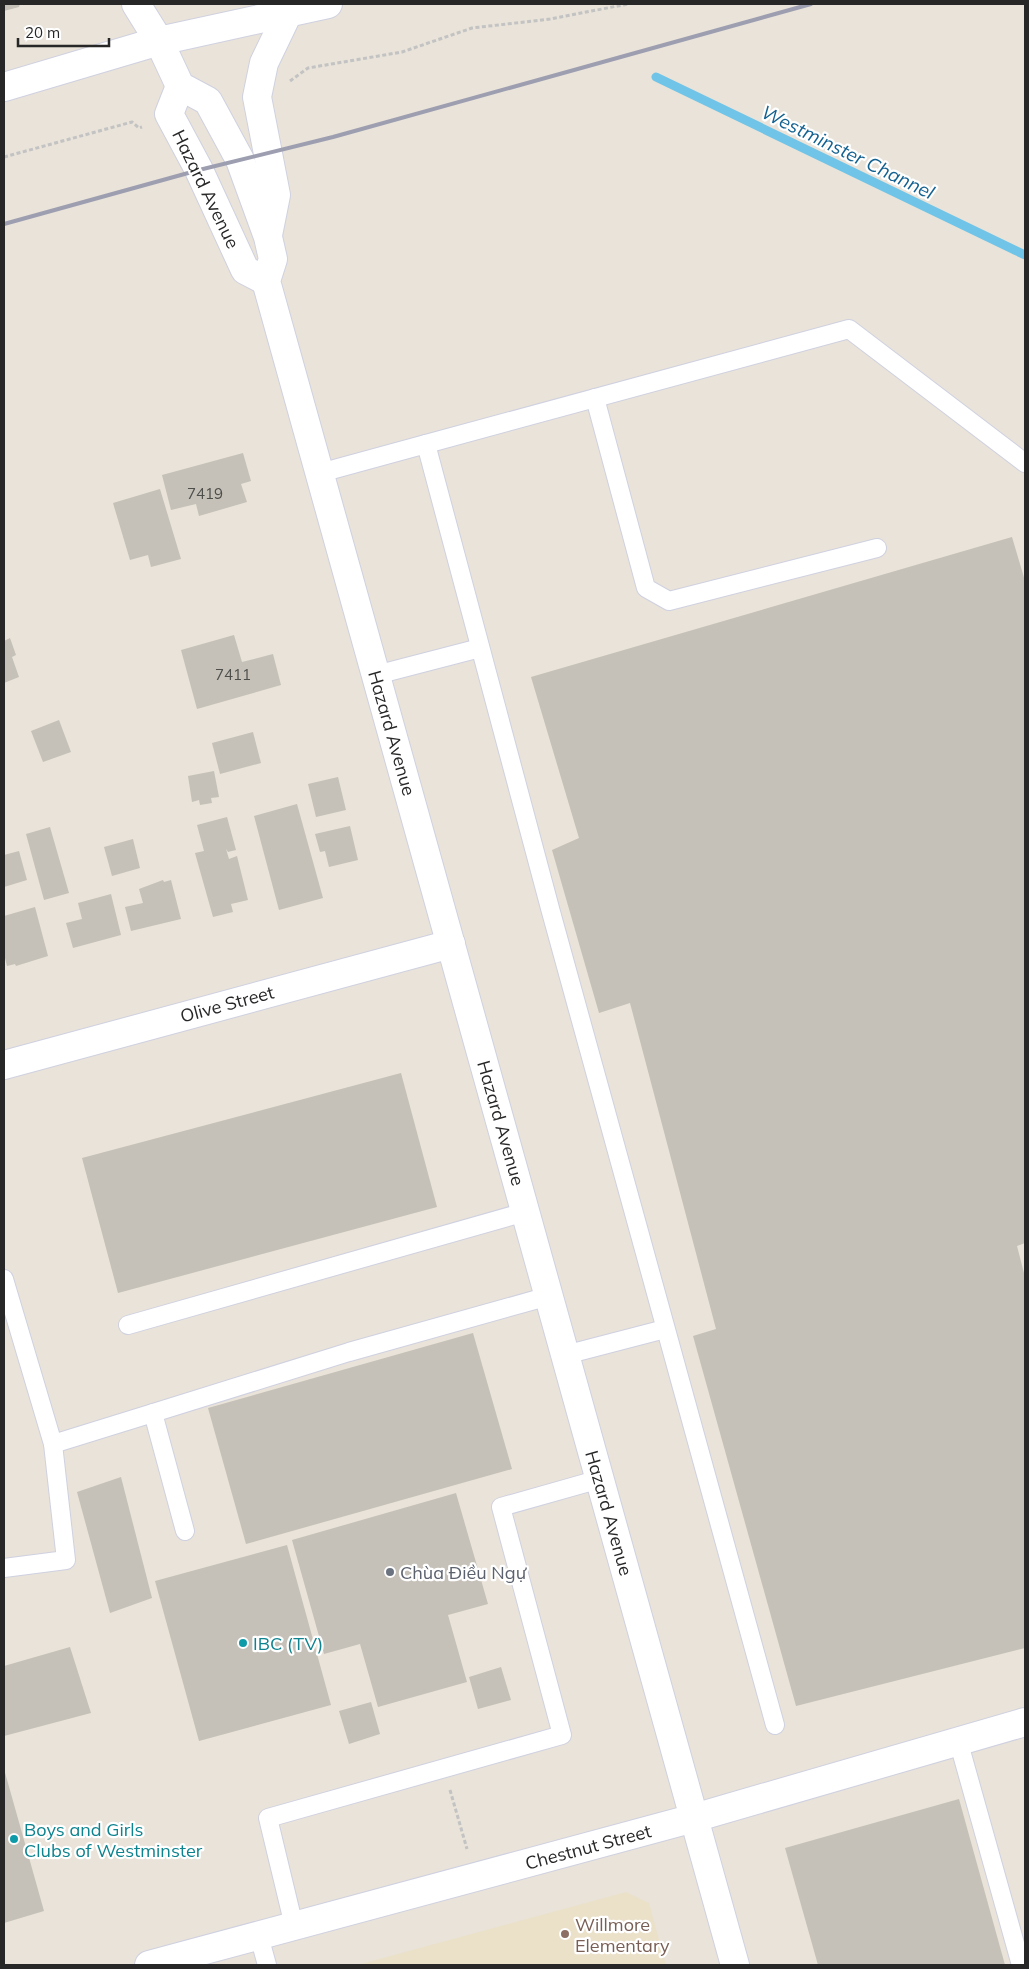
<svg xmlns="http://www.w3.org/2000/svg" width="1029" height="1969" font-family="Mulish,sans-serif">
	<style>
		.education { fill: #ebe1c9 }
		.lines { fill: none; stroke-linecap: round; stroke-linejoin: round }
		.stream { stroke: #6fc4e8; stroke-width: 9 }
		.building { fill: #c5c1b8 }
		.service-casing { stroke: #cfd1e0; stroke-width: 20 }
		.tertiary-casing { stroke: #cfd1e0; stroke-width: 30 }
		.path { stroke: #c3c3c3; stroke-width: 3; stroke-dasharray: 4 2.5; stroke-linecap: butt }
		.service { stroke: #fff; stroke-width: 18 }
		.tertiary { stroke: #fff; stroke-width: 28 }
		.rail { stroke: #9d9fb1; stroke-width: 4 }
		.worship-dot { fill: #6b7280; stroke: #fff; stroke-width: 2 }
		.culture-dot { fill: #0f9aa8; stroke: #fff; stroke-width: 2 }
		.education-dot { fill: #8d6e63; stroke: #fff; stroke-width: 2 }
		.labels { text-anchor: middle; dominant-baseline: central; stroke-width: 4.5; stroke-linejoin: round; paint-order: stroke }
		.number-label { font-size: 15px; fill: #4e4e4b }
		.street-label { font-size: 18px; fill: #272727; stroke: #fff }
		.worship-label { font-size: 18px; fill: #5b616d; stroke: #fff; text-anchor: start }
		.culture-label { font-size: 18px; fill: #0d838f; stroke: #fff; text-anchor: start }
		.education-label { font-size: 18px; fill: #785e54; stroke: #fff; text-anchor: start }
		.water-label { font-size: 19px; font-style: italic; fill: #136190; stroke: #fff }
	</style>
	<rect width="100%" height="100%" fill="#e9e3d9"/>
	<polygon class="education" points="626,1892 649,1903 666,1965 357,1965"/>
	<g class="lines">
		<polyline class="stream" points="656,77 1025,255"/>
	</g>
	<g class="building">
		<polygon points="4,4 20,4 19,7 4,11"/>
		<polygon points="243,453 251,481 241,484 247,502 199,516 196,504 171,510 162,475"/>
		<polygon points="160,489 181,559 151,567 148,555 130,560 113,503"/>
		<polygon points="1012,537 1025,581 1025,1243 1017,1246 1025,1277 1025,1648 796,1706 693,1336 716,1329 630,1003 599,1013 552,850 579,838 531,677"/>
		<polygon points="234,635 242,662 273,654 281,685 197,709 181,650"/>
		<polygon points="10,638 16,655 12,657 19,677 4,683 4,641"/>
		<polygon points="59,720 71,752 43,762 31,731"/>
		<polygon points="253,732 261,763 220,774 212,743"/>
		<polygon points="214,771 219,797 211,798 212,803 200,805 199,800 192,802 188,776"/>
		<polygon points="338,777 346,810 316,817 308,784"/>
		<polygon points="297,804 323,898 279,910 254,816"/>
		<polygon points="227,817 236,850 228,852 226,849 229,859 237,856 248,900 231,904 233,912 213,917 195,853 204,851 197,825"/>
		<polygon points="350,826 358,860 329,867 325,851 320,852 315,834"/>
		<polygon points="50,827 69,893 44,900 26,834"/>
		<polygon points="133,839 140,868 112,876 104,847"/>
		<polygon points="19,851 27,880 4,887 4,855"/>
		<polygon points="163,880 164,882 171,880 181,919 131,931 125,907 143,903 139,889"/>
		<polygon points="111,894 121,935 73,948 66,923 82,919 78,903"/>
		<polygon points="35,907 48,956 16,966 15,964 7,966 4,954 4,916"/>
		<polygon points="401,1073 437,1207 118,1293 82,1158"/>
		<polygon points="473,1333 512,1469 246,1544 208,1408"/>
		<polygon points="121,1477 152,1598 110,1613 77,1492"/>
		<polygon points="456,1493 488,1604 448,1615 467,1682 378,1707 360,1644 324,1654 292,1540"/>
		<polygon points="287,1545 331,1705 199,1741 155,1581"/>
		<polygon points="70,1647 91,1713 4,1736 4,1666"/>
		<polygon points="501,1667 511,1700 478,1709 469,1677"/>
		<polygon points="371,1702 380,1734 349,1744 339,1711"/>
		<polygon points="4,1769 44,1911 4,1923"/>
		<polygon points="959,1799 1005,1965 818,1965 785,1848"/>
	</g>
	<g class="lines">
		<defs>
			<g id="service">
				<polyline points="595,398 646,588 669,601 877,548"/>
				<polyline points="426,444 849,329 1025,463"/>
				<polyline points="320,473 426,444 551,912 775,1725"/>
				<polyline points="376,675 480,648"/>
				<polyline points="4,1279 53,1444 66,1560 4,1568"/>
				<polyline points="128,1325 525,1212"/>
				<polyline points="565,1355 665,1329"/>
				<polyline points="53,1444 153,1413"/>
				<polyline points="185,1531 153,1413 349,1352 549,1296"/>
				<polyline points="958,1740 1021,1965"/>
				<polyline points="294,1926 268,1818 562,1735 501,1507 600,1479"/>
				<polyline points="259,1936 267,1965"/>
			</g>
			<g id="tertiary">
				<polyline points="136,4 159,41 180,86 208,101 240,160 268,237 273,259 266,281 735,1965"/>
				<polyline points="180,86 169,114 199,170 245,270 266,281"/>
				<polyline points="4,87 159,41 328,4"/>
				<polyline points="268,235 276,195 257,97 264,63 289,11"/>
				<polyline points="4,1065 451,944"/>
				<polyline points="149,1965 694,1818 1025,1722"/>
			</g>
		</defs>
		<use href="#service" class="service-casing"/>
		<use href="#tertiary" class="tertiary-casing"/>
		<g class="path">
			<polyline points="290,81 308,68 402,52 472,28 550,19 628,4"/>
			<polyline points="4,157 132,122 139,128 142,127"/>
			<polyline points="450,1790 467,1849"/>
		</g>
		<use href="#service" class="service"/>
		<use href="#tertiary" class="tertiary"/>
		<polyline class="rail" points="4,224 199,170 333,137 811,4"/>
	</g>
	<circle class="worship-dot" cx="390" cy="1572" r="5"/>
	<g class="culture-dot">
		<circle cx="243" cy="1643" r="5"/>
		<circle cx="14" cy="1839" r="5"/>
	</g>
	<circle class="education-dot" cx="565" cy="1934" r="5"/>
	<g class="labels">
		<g class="number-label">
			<text x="205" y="493">7419</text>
			<text x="233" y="674">7411</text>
		</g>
		<g class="street-label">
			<text transform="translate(206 189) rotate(64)">Hazard Avenue</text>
			<text transform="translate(392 733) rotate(74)">Hazard Avenue</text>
			<text transform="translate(227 1004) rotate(-15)">Olive Street</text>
			<text transform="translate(501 1123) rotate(74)">Hazard Avenue</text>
			<text transform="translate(609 1513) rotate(74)">Hazard Avenue</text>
			<text transform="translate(588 1847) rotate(-15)">Chestnut Street</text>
		</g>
		<g class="worship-label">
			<text x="400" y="1572">Chùa Điều Ngự</text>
		</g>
		<g class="culture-label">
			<text x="253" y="1643">IBC (TV)</text>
			<text x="24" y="1829">Boys and Girls<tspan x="24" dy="21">Clubs of Westminster</tspan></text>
		</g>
		<g class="education-label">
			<text x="575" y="1924">Willmore<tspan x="575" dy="21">Elementary</tspan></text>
		</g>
		<g class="water-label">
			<text transform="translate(848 152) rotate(26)">Westminster Channel</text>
		</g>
	</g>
	<rect width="1029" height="1969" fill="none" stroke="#272727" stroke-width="10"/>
	<path d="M18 38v8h91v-8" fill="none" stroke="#272727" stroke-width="2.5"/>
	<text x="25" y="38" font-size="15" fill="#272727" stroke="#ffffff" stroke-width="4" paint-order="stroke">20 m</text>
</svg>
